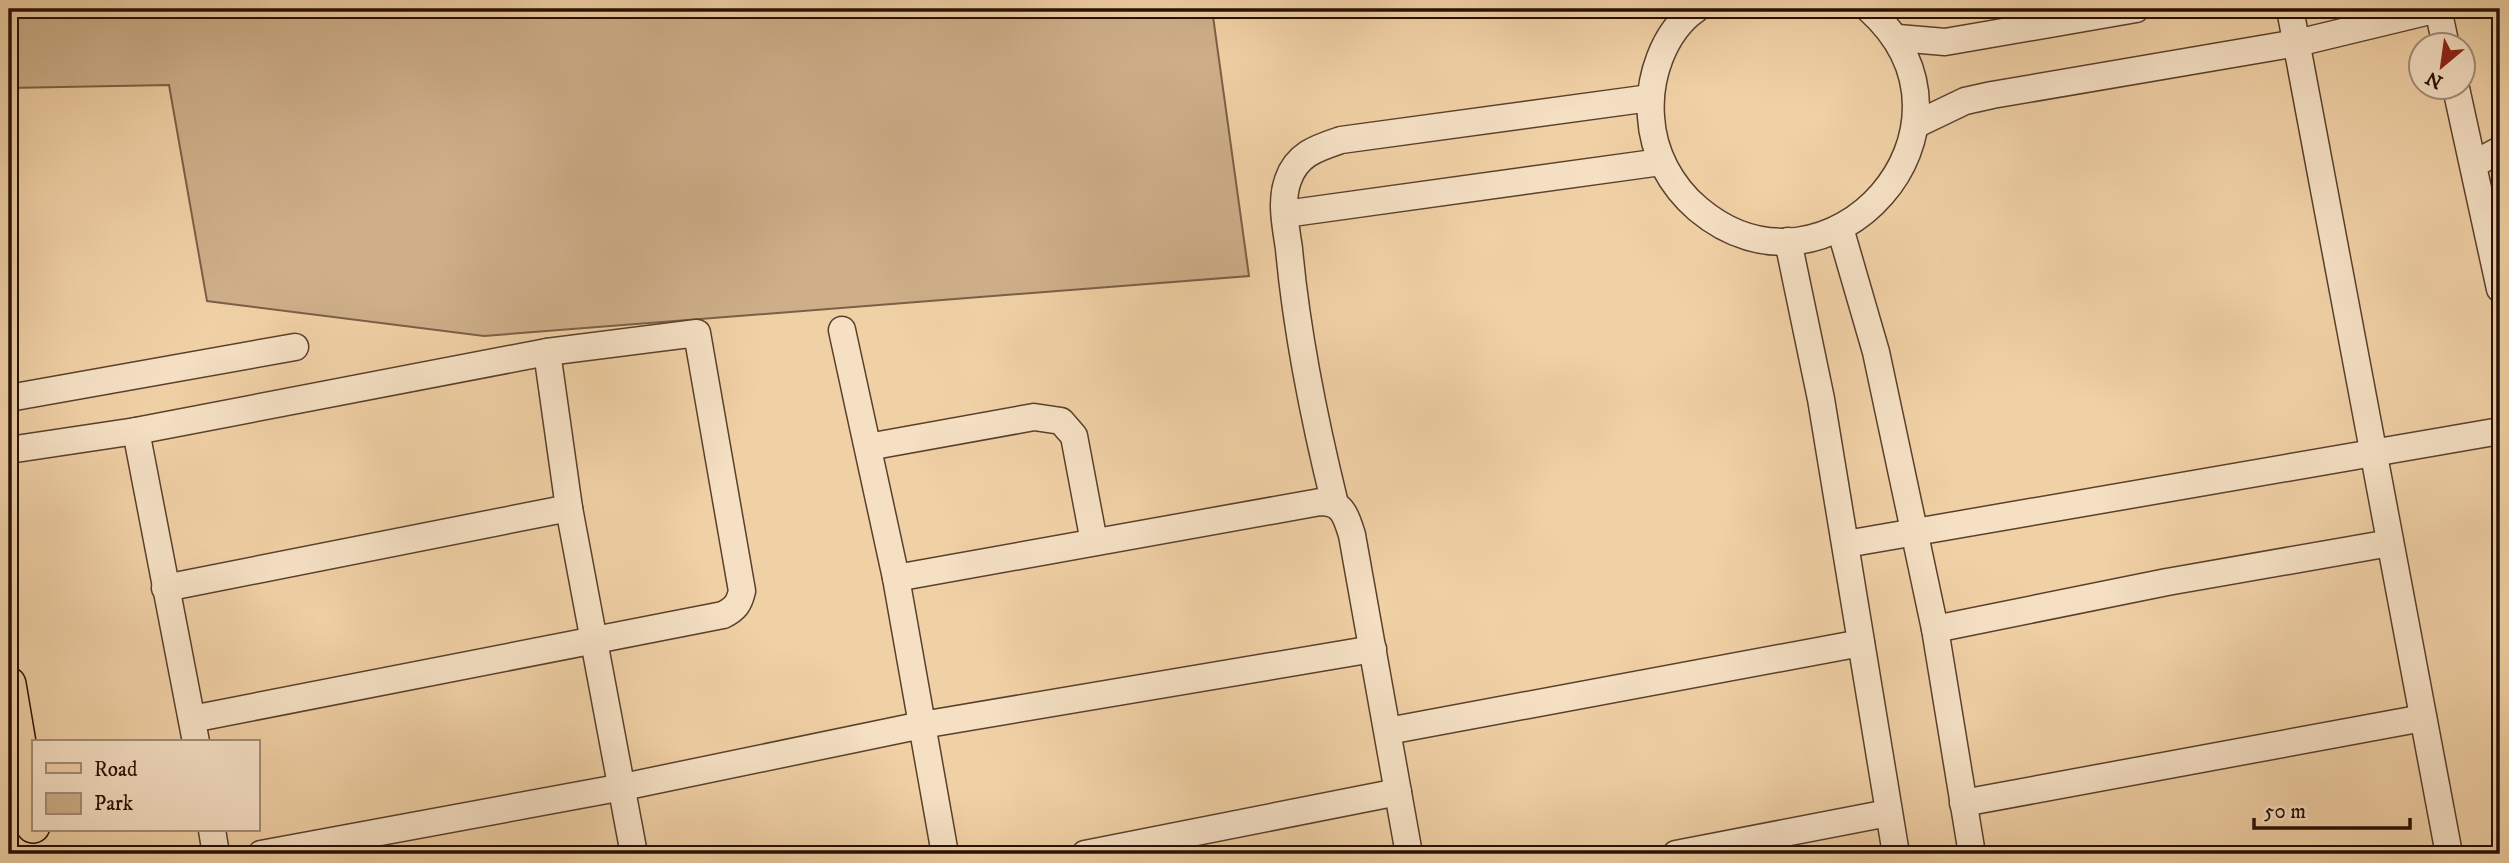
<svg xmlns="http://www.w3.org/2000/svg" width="2509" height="863" font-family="'IM FELL DW Pica',serif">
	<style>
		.green { fill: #ceaf8a; stroke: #7b6047; stroke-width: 2 }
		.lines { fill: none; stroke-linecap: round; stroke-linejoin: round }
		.minor-casing { stroke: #5a402c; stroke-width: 29 }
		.major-casing { stroke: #281004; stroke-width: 36 }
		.minor { stroke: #f5e0c4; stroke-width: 26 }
		.major { stroke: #f0d0a5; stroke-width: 33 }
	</style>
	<rect width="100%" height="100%" fill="#f0d0a5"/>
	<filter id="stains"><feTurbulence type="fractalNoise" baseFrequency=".00286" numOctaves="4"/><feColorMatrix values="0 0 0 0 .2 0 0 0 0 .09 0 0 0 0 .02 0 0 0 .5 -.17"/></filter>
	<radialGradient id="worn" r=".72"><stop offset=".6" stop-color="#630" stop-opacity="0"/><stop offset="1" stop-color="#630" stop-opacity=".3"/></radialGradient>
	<polygon class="green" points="9,9 1212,9 1249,276 484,336 207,301 169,85 9,88"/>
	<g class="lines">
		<defs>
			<g id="minor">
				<path d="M 1696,9 C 1663,32 1648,79 1651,117 C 1653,153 1671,186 1698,209 C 1829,319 2000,127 1869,9"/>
				<polyline points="2290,9 2449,854"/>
				<polyline points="2438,9 2446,46"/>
				<polyline points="1898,38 1945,42 2136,9"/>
				<polyline points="2456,88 2500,289"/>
				<polyline points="1915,125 1965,101 1992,95 2297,43 2438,9"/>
				<polyline points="2474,164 2500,150"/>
				<polyline points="1285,214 1661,162"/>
				<polyline points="1840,228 1876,352 1935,629 1972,854"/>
				<polyline points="1788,241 1821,399 1896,854"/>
				<polyline points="842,330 896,578 945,854"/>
				<polyline points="547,352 569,508 634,854"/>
				<polyline points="9,398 295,347"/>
				<polyline points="136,431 196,742"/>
				<polyline points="868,447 1034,417 1061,421 1074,436 1094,542"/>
				<path d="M 9,450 L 136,431 L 547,352 L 697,333 L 742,591 C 739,604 735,609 723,615 L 192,719"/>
				<path d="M 1335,504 C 1314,419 1297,336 1289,249 C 1286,227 1280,202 1288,180 C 1297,154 1317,148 1341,140 L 1650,98"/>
				<polyline points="1846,544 2500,431"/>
				<path d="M 896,578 L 1320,502 C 1343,502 1346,516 1352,535 L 1409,854"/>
				<polyline points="165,588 569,508"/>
				<polyline points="1935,629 2167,582 2390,543"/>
				<polyline points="1388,731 1861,643"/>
				<polyline points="1963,803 2423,718"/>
				<polyline points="212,830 216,854"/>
				<polyline points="261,854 623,787 922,725 1373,649"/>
				<polyline points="1085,854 1398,792"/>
				<polyline points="1676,854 1888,813"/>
			</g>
			<polyline id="major" points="9,684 33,826"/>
		</defs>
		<use href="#minor" class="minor-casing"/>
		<use href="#major" class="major-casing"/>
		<use href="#minor" class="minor"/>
		<use href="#major" class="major"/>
	</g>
	<rect width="2509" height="863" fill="none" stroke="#f0d0a5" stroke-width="35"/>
	<rect x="10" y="10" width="2488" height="842" fill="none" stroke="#281004" stroke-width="3.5"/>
	<rect x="18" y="18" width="2474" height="828" fill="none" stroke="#281004" stroke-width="2"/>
	<rect x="32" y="740" width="228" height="91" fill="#f5e0c4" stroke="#a38d77" stroke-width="2"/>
	<rect x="46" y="763" width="35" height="10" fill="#f0d0a5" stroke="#a38d77" stroke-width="2"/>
	<text x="94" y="776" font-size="21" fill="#281004">Road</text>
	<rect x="46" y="793" width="35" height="21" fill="#ceaf8a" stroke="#a38d77" stroke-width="2"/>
	<text x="94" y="810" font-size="21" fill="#281004">Park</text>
	<g transform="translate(2442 66) rotate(209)"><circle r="33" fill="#f5e0c4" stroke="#a38d77" stroke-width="2"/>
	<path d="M0-5L12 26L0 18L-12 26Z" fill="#8f2418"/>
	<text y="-10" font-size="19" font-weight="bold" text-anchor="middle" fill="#281004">N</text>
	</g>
	<path d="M2254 818v10h156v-10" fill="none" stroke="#281004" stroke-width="3.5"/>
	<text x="2264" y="818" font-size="21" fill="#281004" stroke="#f5e0c4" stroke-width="5" paint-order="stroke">50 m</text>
	<rect width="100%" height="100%" filter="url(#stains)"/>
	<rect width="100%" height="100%" fill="url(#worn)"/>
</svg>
